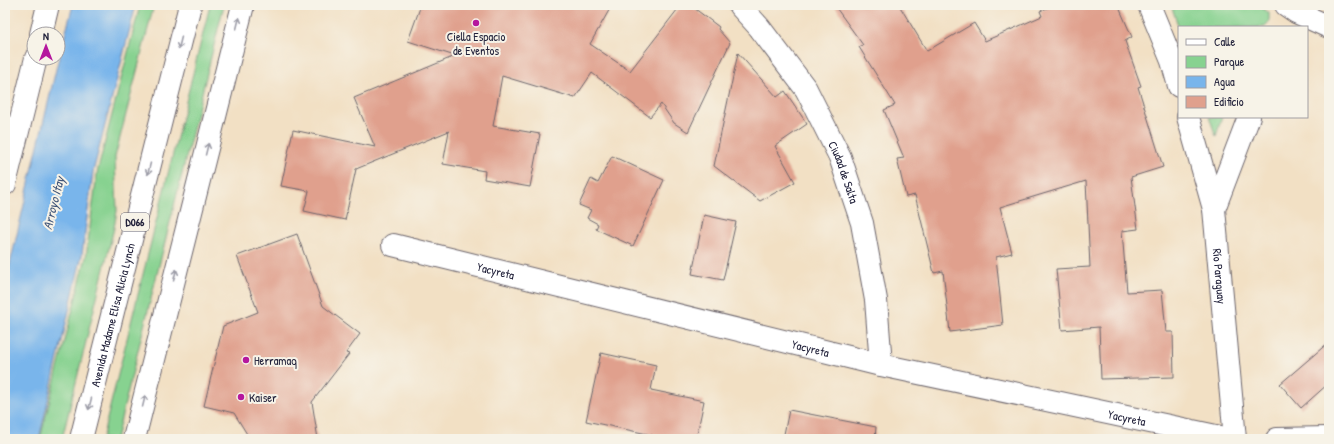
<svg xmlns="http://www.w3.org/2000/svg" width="1334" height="444" font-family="'Patrick Hand',sans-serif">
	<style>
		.green { fill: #87d290; stroke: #547a66 }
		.water { fill: #79b5eb; stroke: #4e6c93 }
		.building { fill: #e0a08d }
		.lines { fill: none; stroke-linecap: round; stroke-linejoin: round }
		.minor-casing { stroke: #6b646b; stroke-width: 24 }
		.major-casing { stroke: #6b646b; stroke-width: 24 }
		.highway-casing { stroke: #6b646b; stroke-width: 24 }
		.minor { stroke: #fff; stroke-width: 22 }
		.major { stroke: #fff; stroke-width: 22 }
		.highway { stroke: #fff; stroke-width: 22 }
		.oneway { stroke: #9c9ca7 }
		.poi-dot { fill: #b5179e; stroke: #f7f3e8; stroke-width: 1.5 }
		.labels { text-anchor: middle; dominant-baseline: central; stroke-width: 4; stroke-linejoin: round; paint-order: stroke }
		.shield { fill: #f7f3e8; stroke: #62616f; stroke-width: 1 }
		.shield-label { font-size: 11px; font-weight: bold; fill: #22223b }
		.poi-label { font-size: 12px; fill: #22223b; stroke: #f7f3e8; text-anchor: start }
		.street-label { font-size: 12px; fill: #22223b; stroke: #f7f3e8 }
		.water-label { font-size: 13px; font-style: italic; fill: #405579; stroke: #f7f3e8 }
	</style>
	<rect width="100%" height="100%" fill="#f7f3e8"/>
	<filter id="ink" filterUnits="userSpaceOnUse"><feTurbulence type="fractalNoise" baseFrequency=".025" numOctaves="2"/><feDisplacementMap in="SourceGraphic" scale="8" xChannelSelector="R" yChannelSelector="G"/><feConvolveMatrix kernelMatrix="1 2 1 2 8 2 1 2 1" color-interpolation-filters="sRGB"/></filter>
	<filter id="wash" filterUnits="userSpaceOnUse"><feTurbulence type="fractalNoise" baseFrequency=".012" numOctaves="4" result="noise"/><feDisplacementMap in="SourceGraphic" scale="16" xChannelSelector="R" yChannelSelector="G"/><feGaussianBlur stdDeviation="0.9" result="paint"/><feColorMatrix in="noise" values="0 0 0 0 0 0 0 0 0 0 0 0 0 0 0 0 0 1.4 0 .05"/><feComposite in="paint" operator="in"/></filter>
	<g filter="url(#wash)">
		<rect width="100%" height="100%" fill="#f2e0c4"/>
		<g class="green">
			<polygon points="140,5 154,5 115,157 117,211 114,228 62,439 40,439 86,257 97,173"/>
			<polygon points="210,5 224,5 116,439 102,439"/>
			<polygon points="1171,5 1258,5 1269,13 1269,21 1265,27 1179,28"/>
			<polygon points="1209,117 1222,117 1216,136"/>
		</g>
		<polygon class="water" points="73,5 136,5 93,172 82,255 39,439 5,439 5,285 57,65"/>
		<g id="blocks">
			<g class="building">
				<polygon points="421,5 612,5 590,44 630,71 681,5 690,5 719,27 718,29 730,43 688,132 674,123 661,104 650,117 592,73 575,98 502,76 493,126 540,134 530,187 484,179 485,171 443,164 449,131 356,169 345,220 304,211 309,191 281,186 293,130 375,147 354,98 455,56 408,41"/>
				<polygon points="834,5 899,5 927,51 974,23 985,41 1042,16 1040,11 1054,5 1118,5 1132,37 1125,41 1141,86 1138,87 1163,167 1131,177 1138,229 1122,231 1127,292 1162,290 1166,332 1173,332 1174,377 1101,379 1099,327 1062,330 1056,269 1090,267 1086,181 1000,207 1012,253 996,257 1003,325 950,332 943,271 934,273 915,195 906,197 897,159 904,158 884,110 895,105 859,47 863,45"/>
				<polygon points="738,53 777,97 785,91 807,124 775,146 795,182 760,201 714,166"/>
				<polygon points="612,156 664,180 633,246 596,229 598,224 587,218 591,210 579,205 591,179 598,183"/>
				<polygon points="704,215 736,222 723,280 692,274"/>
				<polygon points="297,234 323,306 360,334 346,353 349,354 312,402 318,439 250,439 234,413 204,406 223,326 258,312 237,256"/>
				<polygon points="1329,342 1329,383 1301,408 1280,384"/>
				<polygon points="601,353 656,365 651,390 704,401 696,439 651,439 652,435 586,421"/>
				<polygon points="789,410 876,427 875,439 783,439"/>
			</g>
		</g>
	</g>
	<g filter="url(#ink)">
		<use href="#blocks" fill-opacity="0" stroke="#6b646b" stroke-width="1"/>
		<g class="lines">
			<defs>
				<g id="minor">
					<path id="s1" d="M 739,5 L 759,27 L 806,89 L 840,157 L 862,223 L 876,300 L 881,365"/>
					<polyline points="1149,5 1172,61 1179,86"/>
					<polyline points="1286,5 1296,12 1329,27"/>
					<path id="s2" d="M 1188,117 L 1214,209 L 1235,439"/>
					<polyline points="1214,209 1249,117"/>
					<path id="s3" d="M 393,245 L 881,365 L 1230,439"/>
					<polyline points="1277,439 1329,438"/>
				</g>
				<g id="major">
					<polyline points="41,34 48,5"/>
					<polyline points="5,184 36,58"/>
				</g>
				<g id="highway">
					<path id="s4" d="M 81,439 L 190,5"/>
					<polyline points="134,439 243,5"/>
				</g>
			</defs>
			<use href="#minor" class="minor-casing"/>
			<use href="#major" class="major-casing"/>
			<use href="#highway" class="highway-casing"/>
			<use href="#minor" class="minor"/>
			<use href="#major" class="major"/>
			<use href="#highway" class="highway"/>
		</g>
		<defs><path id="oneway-shaft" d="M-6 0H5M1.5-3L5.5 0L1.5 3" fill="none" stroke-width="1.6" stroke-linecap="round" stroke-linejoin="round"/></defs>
		<g class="oneway">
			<use href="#oneway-shaft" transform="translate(238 23) rotate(-76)"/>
			<use href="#oneway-shaft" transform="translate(180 43) rotate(104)"/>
			<use href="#oneway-shaft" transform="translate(207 149) rotate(-76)"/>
			<use href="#oneway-shaft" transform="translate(149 169) rotate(104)"/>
			<use href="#oneway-shaft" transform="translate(175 275) rotate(-76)"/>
			<use href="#oneway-shaft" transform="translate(144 401) rotate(-76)"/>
			<use href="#oneway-shaft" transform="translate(90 404) rotate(104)"/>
		</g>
	</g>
	<g class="poi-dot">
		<circle cx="476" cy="23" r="4"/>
		<circle cx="246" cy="360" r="4"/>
		<circle cx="241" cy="397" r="4"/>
	</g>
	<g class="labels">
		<rect class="shield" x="121" y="213" width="28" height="18" rx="3"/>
		<g class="shield-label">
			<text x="135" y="222">D066</text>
		</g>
		<g class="poi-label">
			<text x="476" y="36" text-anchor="middle">Ciella Espacio<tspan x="476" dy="14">de Eventos</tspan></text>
			<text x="254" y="360">Herramaq</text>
			<text x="249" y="397">Kaiser</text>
		</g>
		<g class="street-label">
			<text stroke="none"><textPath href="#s1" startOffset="199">Ciudad de Salta</textPath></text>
			<text stroke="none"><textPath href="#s3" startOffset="106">Yacyreta</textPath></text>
			<text stroke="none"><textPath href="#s2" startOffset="163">Río Paraguay</textPath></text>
			<text stroke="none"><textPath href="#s4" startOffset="128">Avenida Madame Elisa Alicia Lynch</textPath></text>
			<text stroke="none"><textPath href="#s3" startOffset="430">Yacyreta</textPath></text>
			<text stroke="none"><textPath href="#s3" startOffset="754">Yacyreta</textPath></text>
		</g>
		<g class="water-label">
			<text transform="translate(53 203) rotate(-76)">Arroyo Itay</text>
		</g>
	</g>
	<rect width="1334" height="444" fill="none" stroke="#f7f3e8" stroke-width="20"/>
	<rect x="1178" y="26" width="130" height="92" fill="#f7f3e8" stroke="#a29fa3"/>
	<rect x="1186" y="39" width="20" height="6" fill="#ffffff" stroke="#a29fa3"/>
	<text x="1214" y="46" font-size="12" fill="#22223b">Calle</text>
	<rect x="1186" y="56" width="20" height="12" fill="#87d290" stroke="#a29fa3"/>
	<text x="1214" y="66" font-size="12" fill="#22223b">Parque</text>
	<rect x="1186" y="76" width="20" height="12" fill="#79b5eb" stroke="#a29fa3"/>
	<text x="1214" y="86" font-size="12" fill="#22223b">Agua</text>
	<rect x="1186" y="96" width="20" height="12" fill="#e0a08d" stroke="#a29fa3"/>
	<text x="1214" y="106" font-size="12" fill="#22223b">Edificio</text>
	<g transform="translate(46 46)"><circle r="19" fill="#f7f3e8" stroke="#a29fa3"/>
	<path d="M0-3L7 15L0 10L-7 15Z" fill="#b5179e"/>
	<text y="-6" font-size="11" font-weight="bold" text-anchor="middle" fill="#22223b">N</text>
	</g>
</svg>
